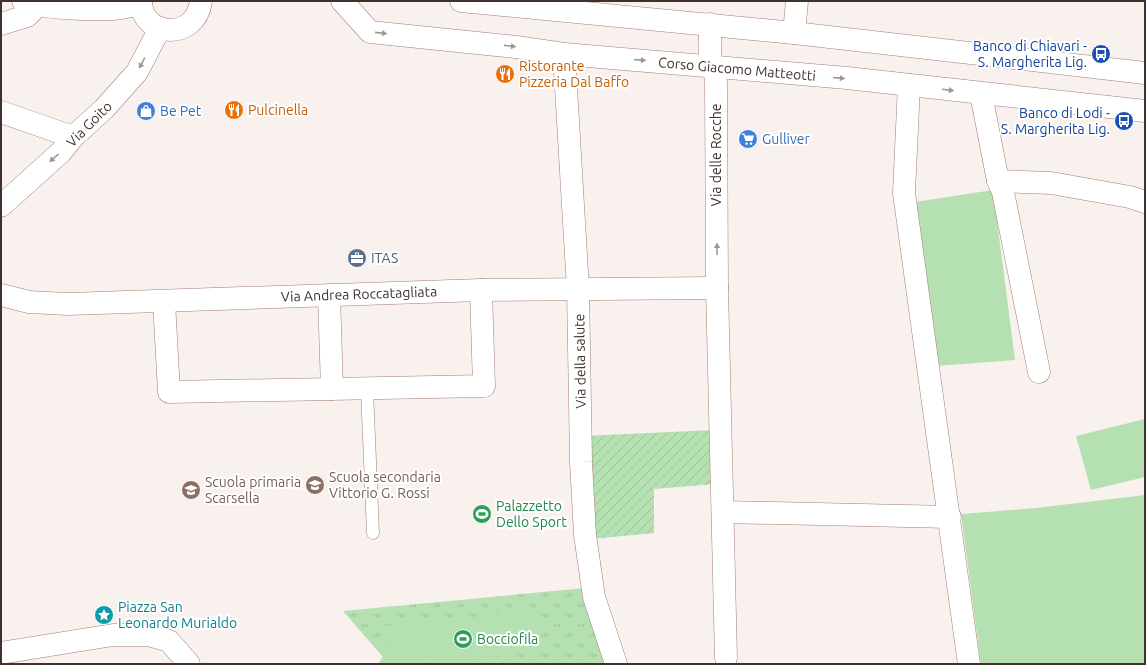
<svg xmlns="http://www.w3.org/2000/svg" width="1146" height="665" font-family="Ubuntu,sans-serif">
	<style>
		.park { fill: url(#park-tufts) }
		.garden { fill: url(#garden-furrows) }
		.pitch { fill: #b5e0b1 }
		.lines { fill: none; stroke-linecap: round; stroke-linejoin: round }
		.service-casing { stroke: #a37f73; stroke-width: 13 }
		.minor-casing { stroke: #a37f73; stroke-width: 23 }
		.tertiary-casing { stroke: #a37f73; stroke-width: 23 }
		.service { stroke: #fff; stroke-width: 12 }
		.minor { stroke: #fff; stroke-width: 22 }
		.tertiary { stroke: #fff; stroke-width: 22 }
		.oneway { fill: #a09896 }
		.labels { text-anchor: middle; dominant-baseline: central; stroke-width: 4; stroke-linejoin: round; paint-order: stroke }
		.transit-label { font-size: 14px; fill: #164399; stroke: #fff; text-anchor: end }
		.food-label { font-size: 14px; fill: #c56008; stroke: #fff; text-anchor: start }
		.street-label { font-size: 14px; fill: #40312c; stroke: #fff }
		.shop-label { font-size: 14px; fill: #366cbe; stroke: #fff; text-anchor: start }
		.service-label { font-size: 14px; fill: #4e5e75; stroke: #fff; text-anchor: start }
		.education-label { font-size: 14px; fill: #785e54; stroke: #fff; text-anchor: start }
		.leisure-label { font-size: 14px; fill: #27864d; stroke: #fff; text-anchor: start }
		.culture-label { font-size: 14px; fill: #0d838f; stroke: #fff; text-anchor: start }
	</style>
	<defs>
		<pattern id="park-tufts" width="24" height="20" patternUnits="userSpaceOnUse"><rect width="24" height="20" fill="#b5e0b1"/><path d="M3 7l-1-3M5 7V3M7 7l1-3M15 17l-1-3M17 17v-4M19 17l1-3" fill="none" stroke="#9dc198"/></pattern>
		<pattern id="garden-furrows" width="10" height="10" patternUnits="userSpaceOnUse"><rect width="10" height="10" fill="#b5e0b1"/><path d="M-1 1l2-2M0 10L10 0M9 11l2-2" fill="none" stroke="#9dc198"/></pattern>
	</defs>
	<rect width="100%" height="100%" fill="#f9f1ee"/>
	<polygon class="park" points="585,588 611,664 378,664 383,657 343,611"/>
	<polygon class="garden" points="713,430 715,484 654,489 654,533 591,539 585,436"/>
	<g class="pitch">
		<polygon points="993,190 1015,360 936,366 915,202"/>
		<polygon points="1145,419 1145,477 1091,490 1076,436"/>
		<polygon points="1145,495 1145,664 981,664 961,514 1036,508"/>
		<polygon points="539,610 542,652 415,664 388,664 385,626"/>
	</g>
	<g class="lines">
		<defs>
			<polyline id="service" points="367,389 373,533"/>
			<g id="minor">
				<polyline points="1,24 27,16 37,6"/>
				<polyline points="710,24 710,66 715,73 716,83 717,288 726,658"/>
				<polyline points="794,33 797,1"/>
				<polyline points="564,54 578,289 581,462 585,535 594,597 616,664"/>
				<polyline points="909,85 904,193 969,664"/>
				<polyline points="981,94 998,181 1003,192 1039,372"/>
				<polyline points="1,112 73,137"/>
				<polyline points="998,181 1051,183 1130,197 1145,202"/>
				<polyline points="1,206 61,152 73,137 104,109 137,72 160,28"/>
				<polyline points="1,295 29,302 68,304 481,290 717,288"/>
				<polyline points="329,295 332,389"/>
				<polyline points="164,302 169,392 484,386 481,290"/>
				<polyline points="723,512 950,517"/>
				<polyline points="1,653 113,635 148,635 169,641 189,664"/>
			</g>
			<g id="tertiary">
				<path d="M 23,1 C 46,9 88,10 113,9 C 122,8 132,6 141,4"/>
				<path d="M 141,1 C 141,37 196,42 201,1"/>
				<polyline points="342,1 370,32 516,47 564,54 847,78 1145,111"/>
				<polyline points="461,1 794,33 1145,73"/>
			</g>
		</defs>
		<use href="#service" class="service-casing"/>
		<use href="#minor" class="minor-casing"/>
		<use href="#tertiary" class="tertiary-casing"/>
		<use href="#service" class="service"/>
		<use href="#minor" class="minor"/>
		<use href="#tertiary" class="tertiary"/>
	</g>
	<defs><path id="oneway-solid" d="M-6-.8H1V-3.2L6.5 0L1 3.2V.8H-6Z"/></defs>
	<g class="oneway">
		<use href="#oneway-solid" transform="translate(381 33) rotate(6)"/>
		<use href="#oneway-solid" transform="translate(510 46) rotate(6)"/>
		<use href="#oneway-solid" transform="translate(640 60) rotate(5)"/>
		<use href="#oneway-solid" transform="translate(142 63) rotate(118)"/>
		<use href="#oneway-solid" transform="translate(839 78) rotate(5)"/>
		<use href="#oneway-solid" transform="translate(948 90) rotate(7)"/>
		<use href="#oneway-solid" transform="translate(54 158) rotate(138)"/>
		<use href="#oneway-solid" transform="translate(717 249) rotate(-90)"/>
	</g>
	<defs>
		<symbol id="bus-disc" viewBox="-11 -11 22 22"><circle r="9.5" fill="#1a4fb4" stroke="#fff"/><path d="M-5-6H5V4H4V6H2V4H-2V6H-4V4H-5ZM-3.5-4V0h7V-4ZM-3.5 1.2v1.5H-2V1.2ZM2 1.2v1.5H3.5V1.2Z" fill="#fff"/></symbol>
		<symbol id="restaurant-disc" viewBox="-11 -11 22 22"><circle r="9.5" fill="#e8710a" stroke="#fff"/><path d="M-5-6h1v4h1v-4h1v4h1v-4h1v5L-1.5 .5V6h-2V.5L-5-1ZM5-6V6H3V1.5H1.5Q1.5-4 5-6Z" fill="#fff"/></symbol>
		<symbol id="shop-disc" viewBox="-11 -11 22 22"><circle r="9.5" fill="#3f7fe0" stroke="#fff"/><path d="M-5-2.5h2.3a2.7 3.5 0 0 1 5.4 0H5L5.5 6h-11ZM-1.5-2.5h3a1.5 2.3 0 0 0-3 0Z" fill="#fff"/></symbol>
		<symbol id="supermarket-disc" viewBox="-11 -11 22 22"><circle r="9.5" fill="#3f7fe0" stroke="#fff"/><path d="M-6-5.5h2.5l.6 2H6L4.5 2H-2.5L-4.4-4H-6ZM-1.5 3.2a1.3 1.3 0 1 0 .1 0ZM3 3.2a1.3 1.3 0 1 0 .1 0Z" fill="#fff"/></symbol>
		<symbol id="office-disc" viewBox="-11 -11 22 22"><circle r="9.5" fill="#5c6f8a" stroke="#fff"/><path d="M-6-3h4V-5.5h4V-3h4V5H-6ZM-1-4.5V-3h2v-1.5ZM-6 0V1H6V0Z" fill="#fff"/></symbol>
		<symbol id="school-disc" viewBox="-11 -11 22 22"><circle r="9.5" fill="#8d6e63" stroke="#fff"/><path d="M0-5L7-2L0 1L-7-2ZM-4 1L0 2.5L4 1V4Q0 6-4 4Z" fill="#fff"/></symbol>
		<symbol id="stadium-disc" viewBox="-11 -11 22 22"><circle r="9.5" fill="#2e9e5b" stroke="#fff"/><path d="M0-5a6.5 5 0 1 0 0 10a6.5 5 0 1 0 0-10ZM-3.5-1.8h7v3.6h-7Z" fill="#fff"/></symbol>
		<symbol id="sight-disc" viewBox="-11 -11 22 22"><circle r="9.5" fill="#0f9aa8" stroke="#fff"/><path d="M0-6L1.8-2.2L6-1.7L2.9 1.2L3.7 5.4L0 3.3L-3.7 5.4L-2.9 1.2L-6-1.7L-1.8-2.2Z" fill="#fff"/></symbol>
	</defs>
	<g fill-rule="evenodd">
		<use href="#bus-disc" x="1090" y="43" width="22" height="22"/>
		<use href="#restaurant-disc" x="494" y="63" width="22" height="22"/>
		<use href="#restaurant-disc" x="223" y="99" width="22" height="22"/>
		<use href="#shop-disc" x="135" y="100" width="22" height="22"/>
		<use href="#bus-disc" x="1113" y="110" width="22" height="22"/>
		<use href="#supermarket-disc" x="737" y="128" width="22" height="22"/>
		<use href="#office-disc" x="346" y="247" width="22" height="22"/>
		<use href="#school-disc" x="304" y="474" width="22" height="22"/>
		<use href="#school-disc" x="180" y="479" width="22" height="22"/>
		<use href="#stadium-disc" x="471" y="503" width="22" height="22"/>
		<use href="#sight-disc" x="93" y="604" width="22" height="22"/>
		<use href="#stadium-disc" x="452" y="628" width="22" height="22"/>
	</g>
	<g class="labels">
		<g class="transit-label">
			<text x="1087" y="46">Banco di Chiavari -<tspan x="1087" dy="16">S. Margherita Lig.</tspan></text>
			<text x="1110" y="113">Banco di Lodi -<tspan x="1110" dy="16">S. Margherita Lig.</tspan></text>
		</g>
		<g class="food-label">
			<text x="519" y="66">Ristorante<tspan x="519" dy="16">Pizzeria Dal Baffo</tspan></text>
			<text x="248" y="110">Pulcinella</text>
		</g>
		<g class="street-label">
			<text transform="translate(737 69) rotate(5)">Corso Giacomo Matteotti</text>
			<text transform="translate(89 124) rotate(-45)">Via Goito</text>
			<text transform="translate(716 155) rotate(-90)">Via delle Rocche</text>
			<text transform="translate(359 294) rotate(-2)">Via Andrea Roccatagliata</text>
			<text transform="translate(580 361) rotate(-91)">Via della salute</text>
		</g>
		<g class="shop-label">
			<text x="160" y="111">Be Pet</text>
			<text x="762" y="139">Gulliver</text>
		</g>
		<g class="service-label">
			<text x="371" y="258">ITAS</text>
		</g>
		<g class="education-label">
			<text x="329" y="477">Scuola secondaria<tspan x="329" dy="16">Vittorio G. Rossi</tspan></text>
			<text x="205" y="482">Scuola primaria<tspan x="205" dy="16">Scarsella</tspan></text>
		</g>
		<g class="leisure-label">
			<text x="496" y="506">Palazzetto<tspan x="496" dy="16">Dello Sport</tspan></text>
			<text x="477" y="639">Bocciofila</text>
		</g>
		<g class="culture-label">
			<text x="118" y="607">Piazza San<tspan x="118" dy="16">Leonardo Murialdo</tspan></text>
		</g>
	</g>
	<rect width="1146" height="665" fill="none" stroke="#40312c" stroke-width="4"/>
</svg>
